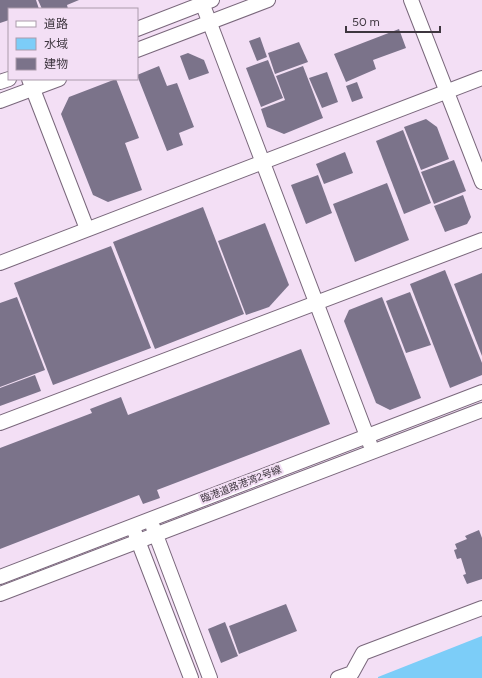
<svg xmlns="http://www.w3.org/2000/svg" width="482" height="678" font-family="Figtree,'Noto Sans JP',sans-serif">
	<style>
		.water { fill: #7ccdf8 }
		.building { fill: #7b738a }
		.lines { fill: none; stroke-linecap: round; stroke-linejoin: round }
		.minor-casing { stroke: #79677b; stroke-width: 16 }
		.minor { stroke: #fff; stroke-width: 14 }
		.labels { text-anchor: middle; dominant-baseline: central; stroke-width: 4; stroke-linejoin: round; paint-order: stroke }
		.street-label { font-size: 10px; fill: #3e363f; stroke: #f3dff5 }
	</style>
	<rect width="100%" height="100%" fill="#f3dff5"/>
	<polygon class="water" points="482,636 482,678 378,678 378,677"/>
	<g class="building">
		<polygon points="0,0 36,0 39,9 9,9 9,20 0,23"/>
		<polygon points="38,0 79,0 67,5 68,9 42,9"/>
		<polygon points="399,29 406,48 373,60 376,69 346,82 334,54"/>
		<polygon points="260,37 267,57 257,61 249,41"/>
		<polygon points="299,42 308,62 275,74 268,53"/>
		<polygon points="188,53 204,60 209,73 189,80 180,56"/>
		<polygon points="268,60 283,98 261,107 246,68"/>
		<polygon points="159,66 167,86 177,83 194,127 179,133 183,145 167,151 137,75"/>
		<polygon points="303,66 323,118 284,134 267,127 261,109 285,100 276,76"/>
		<polygon points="327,72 338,102 322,108 309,78"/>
		<polygon points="116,79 139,138 125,143 142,190 108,202 93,195 61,114 69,97"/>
		<polygon points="357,82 363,98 352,102 346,86"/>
		<polygon points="426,119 437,127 449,159 421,170 404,127"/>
		<polygon points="403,130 431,203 404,214 376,141"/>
		<polygon points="345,152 353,173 324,184 316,164"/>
		<polygon points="454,160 466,191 434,204 421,172"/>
		<polygon points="318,175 332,213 306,224 291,185"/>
		<polygon points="387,183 409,240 355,262 333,204"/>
		<polygon points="463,195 471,217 467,224 445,232 434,206"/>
		<polygon points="203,207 244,314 155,349 113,242"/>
		<polygon points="265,223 289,285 269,307 246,315 218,241"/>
		<polygon points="111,246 151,348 53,385 14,283"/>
		<polygon points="445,270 482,363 482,375 450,388 410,284"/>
		<polygon points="482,273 482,356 454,284"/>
		<polygon points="410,292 431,345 406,353 386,301"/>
		<polygon points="17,297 45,370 0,387 0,303"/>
		<polygon points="382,297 421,398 390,410 376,403 344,321 349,310"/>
		<polygon points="301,349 330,424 157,490 160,498 143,504 139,495 0,549 0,448 92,413 90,409 121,397 128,415"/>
		<polygon points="35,375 41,391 0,406 0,388"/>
		<polygon points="479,530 482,538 482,579 467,584 463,575 466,574 461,558 457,559 454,550 457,549 455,544 467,539 465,536"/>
		<polygon points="286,604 297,631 239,654 229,626"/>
		<polygon points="225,622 238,656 221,663 208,629"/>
	</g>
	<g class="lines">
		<defs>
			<g id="minor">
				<polyline points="201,0 370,444"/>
				<polyline points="411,0 482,182"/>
				<polyline points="137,29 212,0"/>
				<polyline points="137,50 268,0"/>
				<polyline points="29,79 87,229"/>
				<polyline points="0,82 9,79"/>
				<polyline points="0,101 59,79"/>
				<polyline points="0,263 482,78"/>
				<polyline points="0,423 482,240"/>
				<polyline points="153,527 210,678"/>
				<polyline points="135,533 191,678"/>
				<polyline points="0,577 482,392"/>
				<polyline points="0,594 482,410"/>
				<polyline points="338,678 352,673 363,653 482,608"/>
			</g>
		</defs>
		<use href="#minor" class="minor-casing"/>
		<use href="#minor" class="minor"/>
	</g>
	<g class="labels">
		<g class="street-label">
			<text transform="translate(241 484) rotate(-21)">臨港道路港湾2号線</text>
		</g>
	</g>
	<rect x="8" y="8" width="130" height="72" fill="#f3dff5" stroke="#ab9bac"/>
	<rect x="16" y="21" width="20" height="6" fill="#ffffff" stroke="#ab9bac"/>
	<text x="44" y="28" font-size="12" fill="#3e363f">道路</text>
	<rect x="16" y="38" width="20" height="12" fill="#7ccdf8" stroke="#ab9bac"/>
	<text x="44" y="48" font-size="12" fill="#3e363f">水域</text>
	<rect x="16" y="58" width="20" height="12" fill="#7b738a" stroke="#ab9bac"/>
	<text x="44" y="68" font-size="12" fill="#3e363f">建物</text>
	<path d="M346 26v6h94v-6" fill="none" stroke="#3e363f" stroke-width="2"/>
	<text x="352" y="26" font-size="12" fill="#3e363f" stroke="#f3dff5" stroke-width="3" paint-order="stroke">50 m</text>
</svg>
